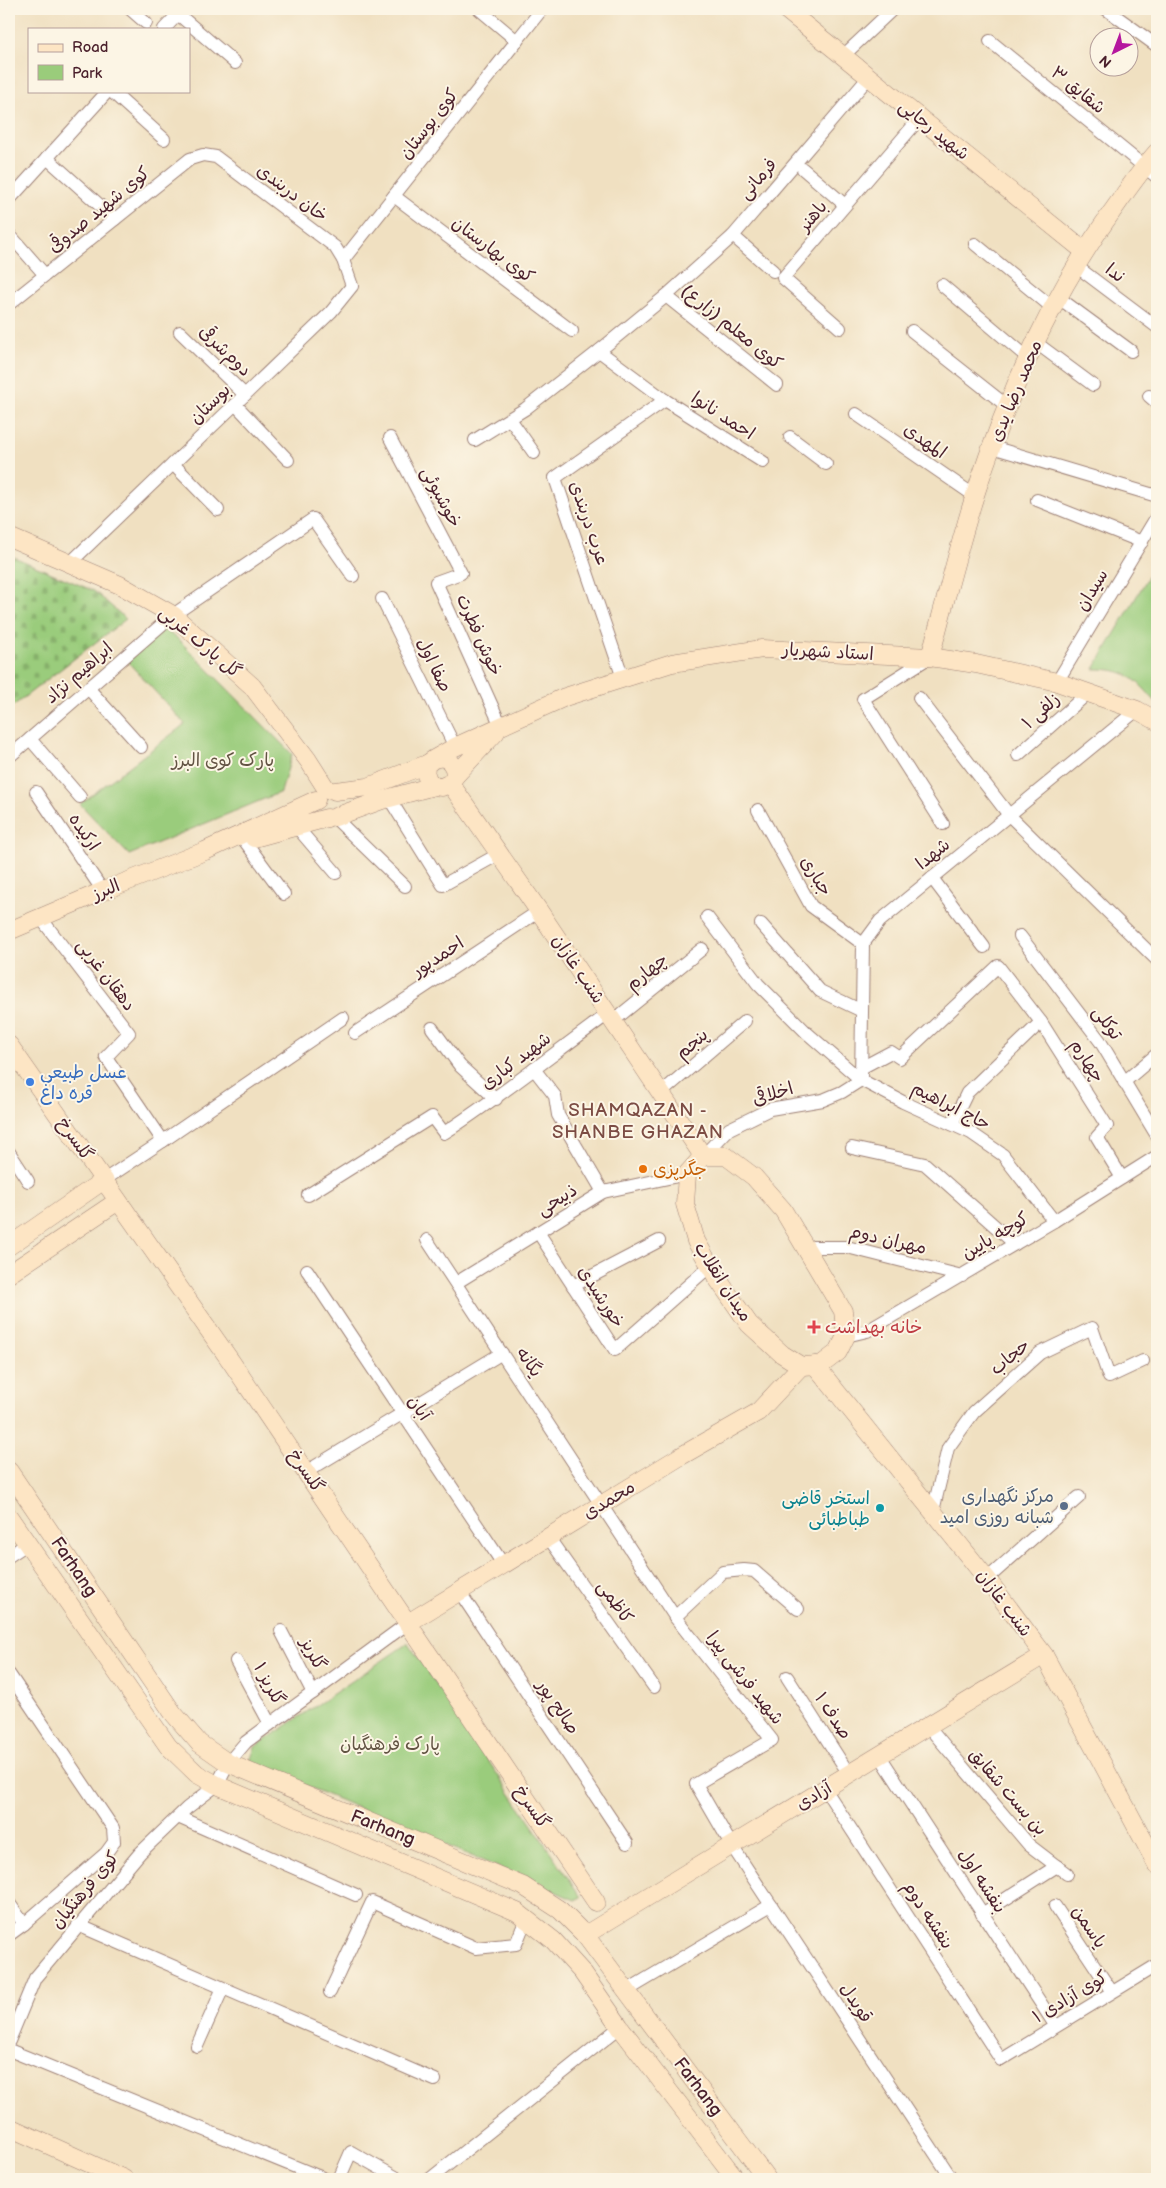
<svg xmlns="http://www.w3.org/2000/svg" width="1166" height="2188" font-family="'Balsamiq Sans','Playpen Sans Arabic',sans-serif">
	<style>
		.cemetery { fill: url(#cemetery-stones); stroke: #727653 }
		.park { fill: #9acc7b; stroke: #727653 }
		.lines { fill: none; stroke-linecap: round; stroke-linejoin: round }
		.street-casing { stroke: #9d8076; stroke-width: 14 }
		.secondary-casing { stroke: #9d8076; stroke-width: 19 }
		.street { stroke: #fff; stroke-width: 12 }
		.secondary { stroke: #fde5c4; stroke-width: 18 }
		.shop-dot { fill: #3f7fe0; stroke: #fcf5e5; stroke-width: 2 }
		.food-dot { fill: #e8710a; stroke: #fcf5e5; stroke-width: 2 }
		.health-dot { fill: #e0444e; stroke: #fcf5e5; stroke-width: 2 }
		.service-dot { fill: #5c6f8a; stroke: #fcf5e5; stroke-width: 2 }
		.culture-dot { fill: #0f9aa8; stroke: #fcf5e5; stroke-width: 2 }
		.labels { text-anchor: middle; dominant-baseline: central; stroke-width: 4; stroke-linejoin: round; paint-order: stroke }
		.street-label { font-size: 18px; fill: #4a1f2b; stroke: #fcf5e5 }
		.park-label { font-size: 18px; fill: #625343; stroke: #fcf5e5 }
		.shop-label { font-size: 18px; fill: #366cbe; stroke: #fcf5e5; text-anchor: start }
		.food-label { font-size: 18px; fill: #c56008; stroke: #fcf5e5; text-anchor: start }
		.health-label { font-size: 18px; fill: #be3a42; stroke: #fcf5e5; text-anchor: start }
		.service-label { font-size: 18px; fill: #4e5e75; stroke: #fcf5e5; text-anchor: end }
		.culture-label { font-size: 18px; fill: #0d838f; stroke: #fcf5e5; text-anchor: end }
		.neighbourhood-label { font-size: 19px; letter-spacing: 1px; fill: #7c4c44; stroke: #fcf5e5 }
	</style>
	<defs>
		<pattern id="cemetery-stones" width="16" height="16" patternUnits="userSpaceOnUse" patternTransform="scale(1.25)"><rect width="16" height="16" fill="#9acc7b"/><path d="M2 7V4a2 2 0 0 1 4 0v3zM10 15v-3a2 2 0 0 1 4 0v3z" fill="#86af6a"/></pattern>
	</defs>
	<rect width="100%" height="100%" fill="#fcf5e5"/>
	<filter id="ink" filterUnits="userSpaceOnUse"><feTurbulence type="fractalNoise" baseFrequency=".02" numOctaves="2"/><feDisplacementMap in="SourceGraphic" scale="10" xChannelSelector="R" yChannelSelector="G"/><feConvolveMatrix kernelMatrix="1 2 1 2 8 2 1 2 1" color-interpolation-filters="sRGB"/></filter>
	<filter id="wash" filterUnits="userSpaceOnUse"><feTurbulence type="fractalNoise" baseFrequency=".0096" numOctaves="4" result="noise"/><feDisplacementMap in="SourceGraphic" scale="20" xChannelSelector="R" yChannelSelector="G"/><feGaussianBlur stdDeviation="1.12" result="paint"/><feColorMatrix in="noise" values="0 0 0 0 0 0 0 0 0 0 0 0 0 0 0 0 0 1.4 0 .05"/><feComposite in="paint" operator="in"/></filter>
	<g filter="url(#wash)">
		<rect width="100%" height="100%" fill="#f0e0c1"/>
		<polygon class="cemetery" points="9,555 94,591 126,619 9,709"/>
		<g class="park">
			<path d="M 1155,565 L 1157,567 L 1157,703 C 1135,679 1129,669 1094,669 Z"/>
			<polygon points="160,628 177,638 292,754 281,792 129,855 80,804 185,724 127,661"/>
			<polygon points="408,1643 581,1897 575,1900 250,1762 255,1747"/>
		</g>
	</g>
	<g filter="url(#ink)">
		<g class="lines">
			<defs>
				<g id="street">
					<polyline points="130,9 146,23"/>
					<polyline points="479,9 517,41"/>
					<polyline points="1106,9 1157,46"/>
					<polyline points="178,14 235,63"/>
					<polyline points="164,29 183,9"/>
					<polyline points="990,41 1157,177"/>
					<polyline points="843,56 893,9"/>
					<polyline points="111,91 164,139"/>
					<polyline points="47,158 115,219"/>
					<polyline points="803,169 845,205"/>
					<polyline points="394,196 572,331"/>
					<polyline points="9,200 108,91"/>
					<polyline points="9,234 45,275"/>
					<polyline points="733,236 773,271"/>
					<polyline points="975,244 1053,308"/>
					<polyline points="343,260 542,9"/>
					<polyline points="1076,266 1157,327"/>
					<polyline points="942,285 1028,358"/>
					<polyline points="666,296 777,385"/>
					<polyline points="1059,298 1131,351"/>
					<polyline points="9,304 190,159 203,155 216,157 335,247 343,260 352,286 331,312 70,563"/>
					<polyline points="840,328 783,278 920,118"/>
					<polyline points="912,331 1007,406"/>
					<polyline points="180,332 245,395"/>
					<polyline points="1035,342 1093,385"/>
					<polyline points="599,351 665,400 763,462"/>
					<polyline points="1149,396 1157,403"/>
					<polyline points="235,404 288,460"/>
					<polyline points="856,414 975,496"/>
					<polyline points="510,419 534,453"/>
					<polyline points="790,437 826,464"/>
					<polyline points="390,438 461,573 436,582 501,726"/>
					<polyline points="475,440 525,409 599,351 666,296 733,236 869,77"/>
					<polyline points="992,447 1157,496"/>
					<polyline points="173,464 218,510"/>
					<polyline points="1037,500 1142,542"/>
					<polyline points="382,599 455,747"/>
					<polyline points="930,657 863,699 943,824"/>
					<polyline points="623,678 555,478 665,400"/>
					<polyline points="1057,682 1157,516"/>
					<polyline points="88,688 141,747"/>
					<polyline points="919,698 1009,815 1157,960"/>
					<polyline points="30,739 80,797"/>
					<polyline points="1018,755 1088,693"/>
					<polyline points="9,757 173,615 313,519 353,576"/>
					<polyline points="36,792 103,891"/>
					<polyline points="389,798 443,885 499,854"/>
					<polyline points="758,810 811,906 863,944"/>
					<polyline points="334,817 405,886"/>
					<polyline points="296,826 336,873"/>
					<polyline points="244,840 284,894"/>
					<polyline points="932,878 984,947"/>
					<polyline points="40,917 129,1033 106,1057 163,1141 104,1180"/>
					<polyline points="707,917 758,984 807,1033 861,1080 903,1102 971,1133 1003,1155 1054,1221"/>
					<polyline points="761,924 820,991 862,1011"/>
					<polyline points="1020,936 1100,1041 1157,1136"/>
					<polyline points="613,1021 702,949"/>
					<polyline points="432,1028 460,1066 496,1099"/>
					<polyline points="355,1033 539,911"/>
					<polyline points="861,1068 891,1052 900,1058 998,966 1041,1022 1107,1126 1097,1137 1122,1178"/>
					<polyline points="534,1069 555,1096 558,1115 603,1192"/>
					<polyline points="861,1080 863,944 880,921 1137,710"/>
					<polyline points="1124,1082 1157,1054"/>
					<polyline points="661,1093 745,1021"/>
					<polyline points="952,1124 967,1093 1041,1022"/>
					<polyline points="163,1141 343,1018"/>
					<polyline points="852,1148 925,1164 1015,1244"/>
					<polyline points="9,1152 28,1181"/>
					<polyline points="703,1156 729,1129 770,1109 823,1100 842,1092 861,1080"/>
					<path d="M 308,1195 L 432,1117 L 444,1133 C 501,1096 553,1054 608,1014"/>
					<polyline points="538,1232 615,1350 710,1266"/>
					<polyline points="427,1240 675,1617 772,1740 696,1784 732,1846 952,2179"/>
					<polyline points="806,1247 847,1247 962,1276"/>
					<polyline points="307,1270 503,1564"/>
					<polyline points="456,1283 603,1192 687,1174"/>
					<polyline points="573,1286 659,1241"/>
					<polyline points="846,1336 867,1331 1054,1221 1157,1156"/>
					<polyline points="306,1472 502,1353"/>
					<polyline points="933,1511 948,1448 974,1412 1040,1353 1092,1328 1109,1377 1143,1361"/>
					<polyline points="548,1537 654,1687"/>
					<polyline points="9,1556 27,1544"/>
					<polyline points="987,1579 1079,1497"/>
					<polyline points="459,1591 627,1843"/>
					<polyline points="675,1617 723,1572 744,1570 754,1571 798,1609"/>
					<polyline points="281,1631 313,1693"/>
					<polyline points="236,1661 270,1724"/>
					<polyline points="9,1674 113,1828 114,1842 106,1853 24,1924 9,1935"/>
					<polyline points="787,1677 849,1774"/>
					<polyline points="928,1726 1029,1845 1067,1874"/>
					<polyline points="880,1756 1055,2025"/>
					<polyline points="825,1789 1001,2060 1157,1965"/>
					<polyline points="178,1817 356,1895"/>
					<polyline points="9,1903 24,1924"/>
					<polyline points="1055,1906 1112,1992"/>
					<polyline points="982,1914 1057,1866"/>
					<polyline points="78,1925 435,2080"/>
					<polyline points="626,1991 771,1905"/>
					<polyline points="330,1992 372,1902 476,1948 516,1944 526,1919"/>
					<polyline points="9,2041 35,1978 140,1853 187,1808 217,1785 228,1763 246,1742 408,1623"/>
					<polyline points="197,2046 222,1990"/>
					<polyline points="9,2050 325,2179"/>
					<polyline points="339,2179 351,2152 399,2179"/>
					<polyline points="430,2179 620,2027"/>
				</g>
				<g id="secondary">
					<polyline points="785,9 1084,251"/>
					<polyline points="9,537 120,585 173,615 252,686 308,760 327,790"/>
					<path d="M 930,657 C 945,603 958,548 975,495 C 1007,396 1050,298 1111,213 C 1126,192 1140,171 1157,152"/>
					<polyline points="434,759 442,757 450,761 454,768 455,776 450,783 442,787 434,786 428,780 425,772 427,764 434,759 455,747 565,697 672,663 762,649 930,657 976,664 1057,682 1137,710 1157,721"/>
					<polyline points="455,776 496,732"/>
					<polyline points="450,783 539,911 703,1156"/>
					<polyline points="335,791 368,787 427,764"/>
					<polyline points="335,817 382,800 434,786"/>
					<polyline points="254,838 327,818"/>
					<polyline points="9,931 103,891 205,851 316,800"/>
					<polyline points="9,1045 232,1363 596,1902"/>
					<polygon points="703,1156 726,1156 754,1177 783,1210 843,1311 846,1336 838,1352 821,1365 801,1366 782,1354 749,1324 717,1278 696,1241 685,1204 687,1174"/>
					<polyline points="9,1246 104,1180"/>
					<polyline points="9,1274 118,1201"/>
					<polyline points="815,1365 987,1579 1044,1655 1157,1865"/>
					<polyline points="9,1471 173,1713 199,1743 228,1763 523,1886 560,1910 585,1935 767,2179"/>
					<polyline points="9,1517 168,1746 197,1774 217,1785 517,1912 553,1940 582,1972 620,2027 736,2179"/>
					<polyline points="408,1623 681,1456 758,1412 801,1366"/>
					<polyline points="585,1935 1044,1655"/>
					<polyline points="9,2127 124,2179"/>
				</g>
			</defs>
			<use href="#street" class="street-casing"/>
			<use href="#secondary" class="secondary-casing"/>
			<use href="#street" class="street"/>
			<use href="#secondary" class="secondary"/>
		</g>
	</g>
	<circle class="shop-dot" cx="30" cy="1082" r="5"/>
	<circle class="food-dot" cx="643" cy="1169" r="5"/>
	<path class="health-dot" d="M811.5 1319.5h5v5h5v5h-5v5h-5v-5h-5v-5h5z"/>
	<circle class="service-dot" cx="1064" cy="1506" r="5"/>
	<circle class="culture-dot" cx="880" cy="1508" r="5"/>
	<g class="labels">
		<g class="street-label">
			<text transform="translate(1078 90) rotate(39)">شقایق ۳</text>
			<text transform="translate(429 124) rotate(-52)">کوی بوستان</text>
			<text transform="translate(934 130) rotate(39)">شهید رجایی</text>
			<text transform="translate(758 179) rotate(-49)">فرمانی</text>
			<text transform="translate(292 193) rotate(37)">خان دربندی</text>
			<text transform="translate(99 210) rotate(-39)">کوی شهید صدوقی</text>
			<text transform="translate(813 216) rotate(-50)">باهنر</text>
			<text transform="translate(493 250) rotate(37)">کوی بهارستان</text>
			<text transform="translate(1115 273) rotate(37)">ندا</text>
			<text transform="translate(732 327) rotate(39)">کوی معلم (زارع)</text>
			<text transform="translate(225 351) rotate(44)">دوم‌شرقی</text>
			<text transform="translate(1016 391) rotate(-67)">محمد رضا یدی</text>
			<text transform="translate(210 404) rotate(-44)">بوستان</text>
			<text transform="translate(723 416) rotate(33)">احمد نانوا</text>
			<text transform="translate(925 441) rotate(35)">المهدی</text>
			<text transform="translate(441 497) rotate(62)">خوشبوئی</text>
			<text transform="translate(589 523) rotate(71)">عرب دربندی</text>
			<text transform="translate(1092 590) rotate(-59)">سیدان</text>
			<text transform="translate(479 635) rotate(66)">خوش فطرت</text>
			<text transform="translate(200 642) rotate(40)">گل پارک غربی</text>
			<text transform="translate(828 652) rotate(3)">استاد شهریار</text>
			<text transform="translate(434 665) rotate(64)">صفا اول</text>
			<text transform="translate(79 673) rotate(-41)">ابراهیم نژاد</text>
			<text transform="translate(1041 711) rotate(-42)">زلفی ۱</text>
			<text transform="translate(84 832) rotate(56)">ارکیده</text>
			<text transform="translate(933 854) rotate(-39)">شهدا</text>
			<text transform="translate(816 876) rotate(58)">جباری</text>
			<text transform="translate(106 890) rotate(-22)">البرز</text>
			<text transform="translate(438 957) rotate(-33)">احمدپور</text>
			<text transform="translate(578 969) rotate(56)">شنب غازان</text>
			<text transform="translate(647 972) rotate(-39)">چهارم</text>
			<text transform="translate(106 975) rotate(53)">دهقان غربی</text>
			<text transform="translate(1107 1023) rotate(54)">توکلی</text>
			<text transform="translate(692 1044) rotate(-41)">پنجم</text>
			<text transform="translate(516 1061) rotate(-37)">شهید کباری</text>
			<text transform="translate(1087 1061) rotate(57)">چهارم</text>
			<text transform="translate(773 1094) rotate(-17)">اخلاقی</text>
			<text transform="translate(951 1106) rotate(27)">حاج ابراهیم</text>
			<text transform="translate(75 1139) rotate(55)">گلسرخ</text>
			<text transform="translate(557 1200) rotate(-32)">ذبیحی</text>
			<text transform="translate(995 1236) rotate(-31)">کوچه پایین</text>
			<text transform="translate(888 1240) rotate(13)">مهران دوم</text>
			<text transform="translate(723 1282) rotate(57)">میدان انقلاب</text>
			<text transform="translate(601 1297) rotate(57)">خورشیدی</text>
			<text transform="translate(1010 1357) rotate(-40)">حجاب</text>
			<text transform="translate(529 1362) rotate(56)">یگانه</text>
			<text transform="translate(419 1408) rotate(56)">آبان</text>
			<text transform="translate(306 1471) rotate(56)">گلسرخ</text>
			<text transform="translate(609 1500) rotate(-31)">محمدی</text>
			<text transform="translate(74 1567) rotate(56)">Farhang</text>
			<text transform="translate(615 1602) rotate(55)">کاظمی</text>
			<text transform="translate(1004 1603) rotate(53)">شنب غازان</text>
			<text transform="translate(313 1654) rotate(62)">گلریز</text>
			<text transform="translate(745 1678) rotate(52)">شهید فرشی پیرا</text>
			<text transform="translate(269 1684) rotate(62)">گلریز ۱</text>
			<text transform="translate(558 1707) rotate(56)">صالح پور</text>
			<text transform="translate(833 1716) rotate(57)">صدف ۱</text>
			<text transform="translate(1008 1792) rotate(49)">بن بست شقایق</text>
			<text transform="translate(814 1796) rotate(-31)">آزادی</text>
			<text transform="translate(532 1807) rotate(56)">گلسرخ</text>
			<text transform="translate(383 1828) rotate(22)">Farhang</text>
			<text transform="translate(982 1881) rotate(57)">بنفشه اول</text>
			<text transform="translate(85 1890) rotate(-50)">کوی فرهنگیان</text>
			<text transform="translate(928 1915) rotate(57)">بنفشه دوم</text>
			<text transform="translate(1089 1927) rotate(56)">یاسمن</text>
			<text transform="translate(1070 1997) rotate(-31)">کوی آزادی ۱</text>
			<text transform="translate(856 2003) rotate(57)">قویدل</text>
			<text transform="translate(698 2087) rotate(53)">Farhang</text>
		</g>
		<g class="park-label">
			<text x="223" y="760">پارک کوی البرز</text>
			<text x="390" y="1744">پارک فرهنگیان</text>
		</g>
		<g class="shop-label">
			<text x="40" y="1072">عسل طبیعی<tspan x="40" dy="21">قره داغ</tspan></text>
		</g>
		<g class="food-label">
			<text x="653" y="1169">جگرپزی</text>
		</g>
		<g class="health-label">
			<text x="825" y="1327">خانه بهداشت</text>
		</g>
		<g class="service-label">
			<text x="1054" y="1496">مرکز نگهداری<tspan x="1054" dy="21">شبانه روزی امید</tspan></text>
		</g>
		<g class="culture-label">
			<text x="870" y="1498">استخر قاضی<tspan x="870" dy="21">طباطبائی</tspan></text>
		</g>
		<g class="neighbourhood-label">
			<text x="638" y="1110">SHAMQAZAN -<tspan x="638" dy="22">SHANBE GHAZAN</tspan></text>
		</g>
	</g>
	<rect width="1166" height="2188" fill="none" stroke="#fcf5e5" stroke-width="30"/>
	<rect x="28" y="28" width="162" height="65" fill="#fcf5e5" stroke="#b59f9b"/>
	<rect x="38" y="44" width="25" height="8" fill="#fde5c4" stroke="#b59f9b"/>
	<text x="72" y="52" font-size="15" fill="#4a1f2b">Road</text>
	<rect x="38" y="65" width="25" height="15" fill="#9acc7b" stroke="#b59f9b"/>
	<text x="72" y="78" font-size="15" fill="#4a1f2b">Park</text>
	<g transform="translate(1114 52) rotate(222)"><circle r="24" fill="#fcf5e5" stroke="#b59f9b"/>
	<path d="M0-4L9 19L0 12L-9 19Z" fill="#b5179e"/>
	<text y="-8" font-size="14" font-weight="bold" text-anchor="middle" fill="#4a1f2b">N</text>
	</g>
</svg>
